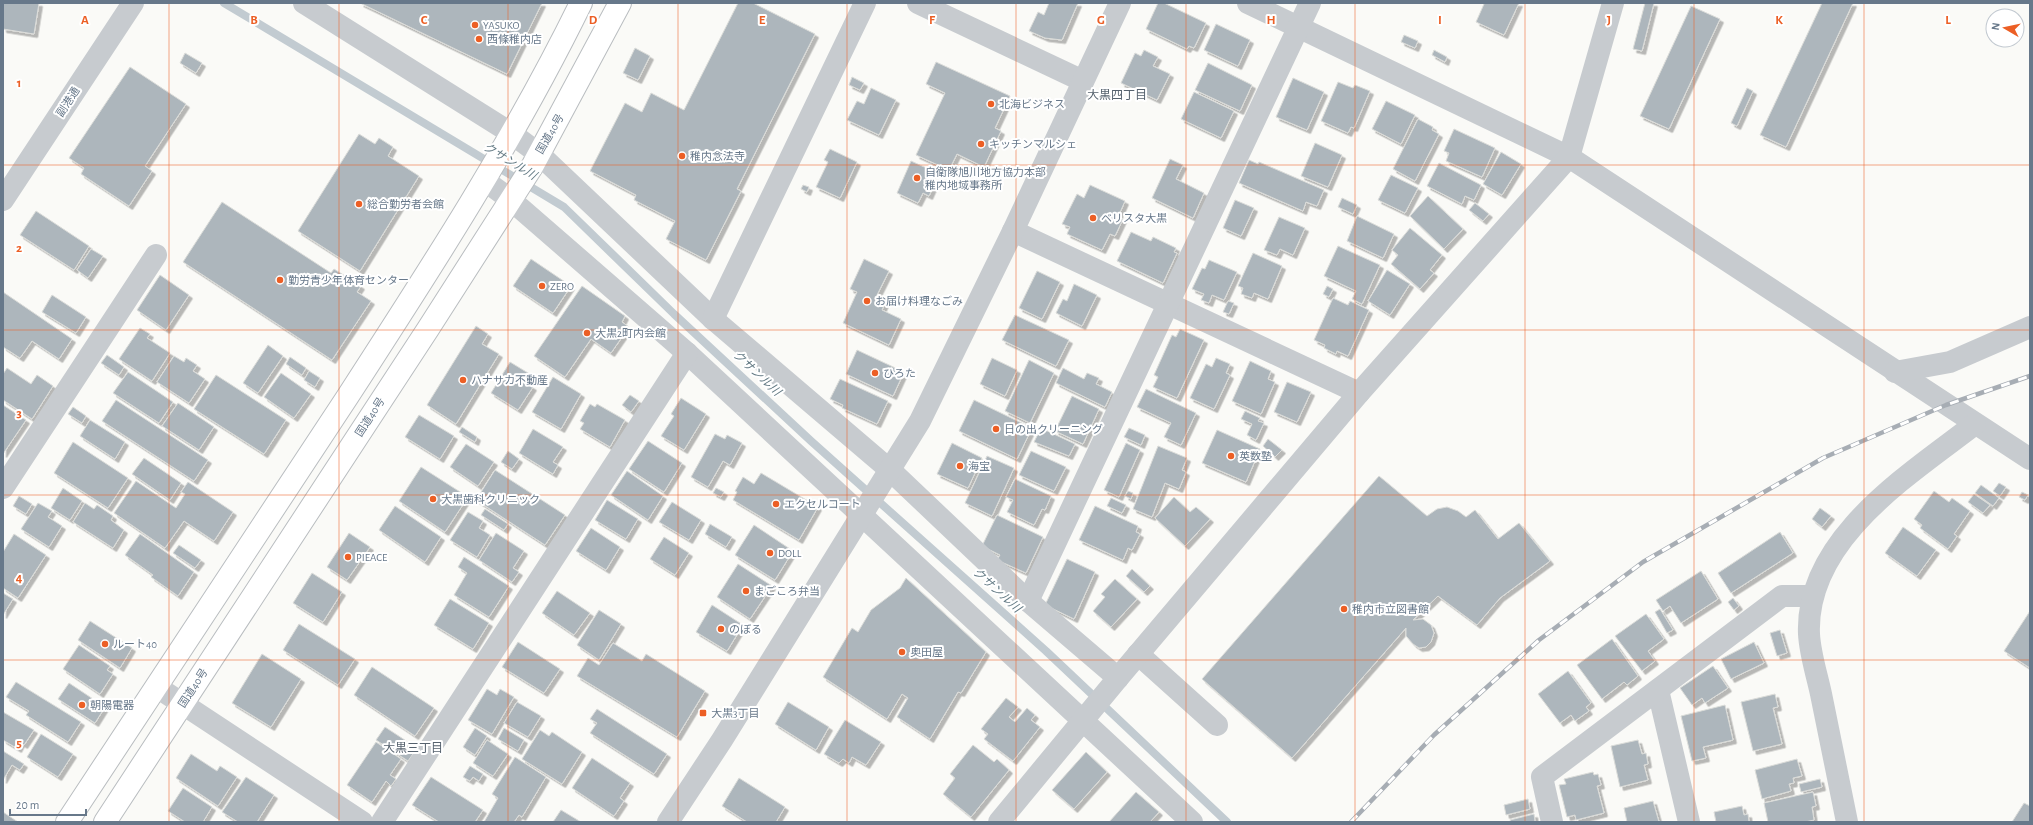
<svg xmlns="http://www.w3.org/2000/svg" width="2033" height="825" font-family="'Alegreya Sans','Noto Sans JP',sans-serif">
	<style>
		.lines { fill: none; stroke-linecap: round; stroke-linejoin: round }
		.stream { stroke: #c2cbd1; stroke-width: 8 }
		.building { fill: #adb6bc; stroke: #dbdcd9; filter: url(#shadow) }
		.highway-casing { stroke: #b9bdc0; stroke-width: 24 }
		.minor { stroke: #c7cbcf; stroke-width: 22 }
		.highway { stroke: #fff; stroke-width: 22 }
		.rail-casing { stroke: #a7adb4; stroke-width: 4.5 }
		.rail { stroke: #fff; stroke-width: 3; stroke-dasharray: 9; stroke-linecap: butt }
		.grid { fill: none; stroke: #ec5f25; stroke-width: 1; stroke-opacity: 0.55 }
		.poi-dot { fill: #ec5f25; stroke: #fff; stroke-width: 1.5 }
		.labels { text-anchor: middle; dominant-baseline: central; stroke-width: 4; stroke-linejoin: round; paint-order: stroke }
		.poi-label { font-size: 11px; fill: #67788a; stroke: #fff; text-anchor: start }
		.street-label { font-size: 11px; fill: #67788a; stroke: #fff }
		.neighbourhood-label { font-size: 12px; fill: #56626e; stroke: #fff }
		.water-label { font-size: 12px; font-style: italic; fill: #637a84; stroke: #fff }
		.grid-label { font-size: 13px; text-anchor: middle; font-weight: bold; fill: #ec5f25; stroke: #fff; stroke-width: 4; stroke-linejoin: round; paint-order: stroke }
	</style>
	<defs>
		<filter id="shadow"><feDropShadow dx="3.5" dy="3.5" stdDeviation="0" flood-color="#0004"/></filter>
	</defs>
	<rect width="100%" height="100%" fill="#fafaf7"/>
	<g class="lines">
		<polyline class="stream" points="224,3 564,207 674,314 811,441 1046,651 1227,822"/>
	</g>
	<g class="building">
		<polygon points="3,3 39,3 34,34 3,29"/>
		<polygon points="360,3 542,3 507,74"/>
		<polygon points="738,3 753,3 815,34 737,189 741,191 706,260 666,239 675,221 634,200 636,195 590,171 625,103 642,112 651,93 684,110"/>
		<polygon points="1049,3 1078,3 1062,40 1045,38 1029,31 1038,12 1044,15"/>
		<polygon points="1158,3 1164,3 1206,23 1194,48 1189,46 1187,49 1146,29"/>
		<polygon points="1482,3 1519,3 1504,35 1476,22 1484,4"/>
		<polygon points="1645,3 1654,3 1642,51 1633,49"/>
		<polygon points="1822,3 1853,3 1786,147 1760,135"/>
		<polygon points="1691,6 1720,19 1669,129 1640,116"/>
		<polygon points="1216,24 1250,40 1238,66 1204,50"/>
		<polygon points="1404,35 1418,41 1415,48 1401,42"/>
		<polygon points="635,48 650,56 638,80 623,73"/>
		<polygon points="1144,50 1158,57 1153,66 1170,74 1157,100 1121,83 1135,53 1141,56"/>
		<polygon points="1434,50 1447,57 1445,62 1432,55"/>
		<polygon points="185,53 202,63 196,73 180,63"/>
		<polygon points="936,62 1010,96 995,128 1001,131 984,167 957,154 949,170 916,155 945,93 926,84"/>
		<polygon points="1208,63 1252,85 1240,111 1195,90"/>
		<polygon points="130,67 186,104 145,166 152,171 129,206 81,174 84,168 69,158"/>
		<polygon points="852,77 864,83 860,90 849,85"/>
		<polygon points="1293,78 1324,92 1307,130 1276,117"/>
		<polygon points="1338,82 1353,88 1355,85 1370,91 1354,128 1351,127 1348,133 1321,121"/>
		<polygon points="871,88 896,100 879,135 847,120 857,101 864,104"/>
		<polygon points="1747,88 1753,91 1737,126 1731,123"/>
		<polygon points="1194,92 1234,111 1221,138 1181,119"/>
		<polygon points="1386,101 1415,115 1401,144 1372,129"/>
		<polygon points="1418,119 1433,127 1432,130 1439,134 1415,181 1393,169"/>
		<polygon points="1454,129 1495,148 1482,177 1446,161 1449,153 1444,151"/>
		<polygon points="359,134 375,144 379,138 393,147 388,156 419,176 360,271 298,231"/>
		<polygon points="1315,143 1342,155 1328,187 1301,176"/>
		<polygon points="830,149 857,162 840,198 816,187 828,162 824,160"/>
		<polygon points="1501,152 1521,164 1502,195 1483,184"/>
		<polygon points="1170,159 1183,165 1176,179 1204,193 1193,218 1152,198"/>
		<polygon points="1249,160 1258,164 1259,162 1324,190 1317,206 1306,202 1303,211 1239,183"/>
		<polygon points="911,161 933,171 927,184 933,187 929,196 923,193 918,203 897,193"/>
		<polygon points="1439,163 1481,185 1474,200 1465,196 1462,204 1427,186"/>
		<polygon points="1391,175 1418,188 1405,213 1378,200"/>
		<polygon points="803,185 809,187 807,192 801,189"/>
		<polygon points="1090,185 1125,201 1118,217 1123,219 1115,236 1110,234 1102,250 1067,234 1070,227 1062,224 1077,194 1084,198"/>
		<polygon points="1428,196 1463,229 1444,249 1410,216"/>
		<polygon points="1342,198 1357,205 1353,214 1338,207"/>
		<polygon points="1235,200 1254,208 1241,236 1223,228"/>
		<polygon points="222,202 331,273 334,269 361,286 357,292 371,301 332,360 183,262"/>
		<polygon points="1475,203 1489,214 1483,221 1469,210"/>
		<polygon points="36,211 89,246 74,270 20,235"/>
		<polygon points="1357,216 1394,234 1383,258 1347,241"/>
		<polygon points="1279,217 1305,228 1293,255 1280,249 1277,255 1264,250"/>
		<polygon points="1410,228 1442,255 1430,270 1434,273 1420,289 1391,264 1398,255 1392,250"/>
		<polygon points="1131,232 1151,241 1153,237 1176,248 1174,252 1177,253 1163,283 1117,261"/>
		<polygon points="1338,246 1380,265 1362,304 1352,299 1356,291 1324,276"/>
		<polygon points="91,249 103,256 88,278 77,270"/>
		<polygon points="1253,253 1282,266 1268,299 1254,293 1252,298 1241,294 1243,288 1238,286"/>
		<polygon points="531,259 571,286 553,313 513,286"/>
		<polygon points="864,259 889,271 875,299 885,303 882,310 901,319 889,345 843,323 857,292 850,289"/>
		<polygon points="1209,260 1237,272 1224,300 1212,295 1209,303 1201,300 1204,294 1192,289 1202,268 1205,269"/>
		<polygon points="1387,270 1410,284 1390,315 1368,301"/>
		<polygon points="1037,271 1060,282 1042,319 1019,308"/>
		<polygon points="160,275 189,295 166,330 137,310"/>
		<polygon points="1074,284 1097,295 1082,326 1056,313 1063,299 1067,301"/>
		<polygon points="582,286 625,316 622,322 629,327 611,353 591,339 565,377 534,356"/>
		<polygon points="1327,286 1333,289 1329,297 1323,294"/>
		<polygon points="3,292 72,339 59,359 32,341 20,358 3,347"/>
		<polygon points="52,295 86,317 76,333 42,312"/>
		<polygon points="1333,298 1348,305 1350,301 1369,310 1348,356 1337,351 1336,354 1324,348 1325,345 1314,340"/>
		<polygon points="1228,301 1234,303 1229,314 1223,312"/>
		<polygon points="1015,315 1069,340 1056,366 1002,340"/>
		<polygon points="476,326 488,334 482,344 499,354 456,424 427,405"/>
		<polygon points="140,328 150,334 147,338 170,353 152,381 119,359"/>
		<polygon points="1180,329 1204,340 1177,398 1153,387 1158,377 1154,375 1172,335 1176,337"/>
		<polygon points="268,345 283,356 258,393 243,383"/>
		<polygon points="857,350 904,372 893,396 846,374"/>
		<polygon points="107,355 124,367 119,375 101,363"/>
		<polygon points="174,356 184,362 186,358 197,365 193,371 205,379 189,403 157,382"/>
		<polygon points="290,357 306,368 302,375 286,364"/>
		<polygon points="992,358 1017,370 1005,396 980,384"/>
		<polygon points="1216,358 1230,364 1226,373 1230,375 1214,409 1190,398 1206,364 1212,367"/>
		<polygon points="1029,360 1054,373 1030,423 1005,411"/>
		<polygon points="1250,361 1271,371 1268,379 1275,382 1261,414 1232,401"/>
		<polygon points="510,362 533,376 528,384 533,387 518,410 491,393"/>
		<polygon points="7,368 31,384 37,375 53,386 32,419 3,400 3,374"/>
		<polygon points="1063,368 1084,379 1087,373 1099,378 1096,384 1112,392 1105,407 1056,383"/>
		<polygon points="309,371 320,378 315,387 304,380"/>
		<polygon points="128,372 173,402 159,423 113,393"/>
		<polygon points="281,373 311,394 294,418 264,397"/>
		<polygon points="216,375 286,420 264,454 194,409"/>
		<polygon points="553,377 581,394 561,429 532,412"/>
		<polygon points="840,379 888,401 877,424 842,408 843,405 830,399"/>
		<polygon points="1287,382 1311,392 1297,422 1274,412"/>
		<polygon points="1146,389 1196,413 1181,445 1164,437 1171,423 1137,407"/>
		<polygon points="630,395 639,401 631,412 622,405"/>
		<polygon points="1072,396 1099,409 1083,444 1055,431"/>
		<polygon points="681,398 706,414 684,450 661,436 674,416 671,414"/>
		<polygon points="116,400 208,460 194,481 102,421"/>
		<polygon points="974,400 1032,428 1017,459 959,431"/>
		<polygon points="178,403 214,427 199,450 162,426"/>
		<polygon points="590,404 595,407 597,404 625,420 610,447 580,429 584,423 580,421"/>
		<polygon points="3,405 26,420 3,454"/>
		<polygon points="73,407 86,416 82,423 68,414"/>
		<polygon points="1245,411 1260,418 1258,421 1264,423 1256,440 1247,435 1252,424 1241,419"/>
		<polygon points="419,415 454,436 440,459 405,437"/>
		<polygon points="90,420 125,442 115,459 80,436"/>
		<polygon points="462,427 477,437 475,442 459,432"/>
		<polygon points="1041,428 1075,444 1069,456 1034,442"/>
		<polygon points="1129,428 1145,435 1141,445 1124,437"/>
		<polygon points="533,429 563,447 553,462 558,465 553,474 519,453"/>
		<polygon points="1217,430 1260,449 1246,482 1202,463"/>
		<polygon points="715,434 725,439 727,435 742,443 730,465 723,461 708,487 691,477"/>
		<polygon points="1268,439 1282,450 1275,457 1263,446"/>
		<polygon points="648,441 682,463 664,492 629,469"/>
		<polygon points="73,442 128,478 108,508 54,473"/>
		<polygon points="952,443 982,458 968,488 937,474"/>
		<polygon points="1126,443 1140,450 1119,497 1104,490"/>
		<polygon points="466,444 494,462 478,486 450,467"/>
		<polygon points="1158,446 1187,458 1182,470 1186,472 1179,489 1165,483 1152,517 1133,509"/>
		<polygon points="508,451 519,459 512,469 501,462"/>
		<polygon points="1031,451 1066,467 1054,491 1019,475"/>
		<polygon points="987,456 1014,468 992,516 965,503"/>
		<polygon points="144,458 181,483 170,500 132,474"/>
		<polygon points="421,467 468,497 445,532 399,501"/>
		<polygon points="495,470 565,515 545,545 476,500"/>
		<polygon points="627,471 663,496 648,520 611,495"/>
		<polygon points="761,473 818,507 799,540 733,500 737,492 735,491 743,477 754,484"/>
		<polygon points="1379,476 1427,516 1437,509 1447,507 1458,511 1466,517 1475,510 1498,539 1519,523 1550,561 1500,598 1477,625 1438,596 1413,620 1423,619 1431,625 1434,633 1431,642 1426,647 1419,648 1413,644 1406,636 1406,628 1292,758 1202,679"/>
		<polygon points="1015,479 1051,496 1045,510 1042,509 1034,525 1007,512 1013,500 1006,497"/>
		<polygon points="136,481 176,508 185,494 181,492 188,482 233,512 214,541 184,521 165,548 114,513"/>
		<polygon points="1999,483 2006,487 2000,496 1993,491"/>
		<polygon points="1981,485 1999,498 1993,506 1975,493"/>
		<polygon points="63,488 82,501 70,520 51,508"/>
		<polygon points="716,488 724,492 721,497 713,493"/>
		<polygon points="1128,491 1133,493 1131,499 1125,496"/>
		<polygon points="1934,491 1949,502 1952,498 1970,511 1954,534 1957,536 1948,549 1920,528 1922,525 1914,519"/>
		<polygon points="2022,492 2028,495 2025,500 2019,497"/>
		<polygon points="1974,494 1990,505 1983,513 1968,502"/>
		<polygon points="19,496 32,504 26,514 13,506"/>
		<polygon points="1174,497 1190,512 1196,507 1210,519 1185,546 1155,518"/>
		<polygon points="1111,498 1126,505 1122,513 1107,506"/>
		<polygon points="607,500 638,519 626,539 595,520"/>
		<polygon points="672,502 701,520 689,540 659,522"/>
		<polygon points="38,503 52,511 48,517 62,526 49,547 21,529"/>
		<polygon points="85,503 94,509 97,505 113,516 111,520 124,530 113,548 73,522"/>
		<polygon points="395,506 441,537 425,562 379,530"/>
		<polygon points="1095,506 1138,526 1136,532 1140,534 1132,550 1128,548 1123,560 1079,540"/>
		<polygon points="1820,508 1831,516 1822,527 1812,519"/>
		<polygon points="485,509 508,524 504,530 481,515"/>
		<polygon points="468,512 483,521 479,528 490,535 477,557 450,540"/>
		<polygon points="997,515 1043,537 1026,573 997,560 1000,555 982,546"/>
		<polygon points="710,524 732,537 726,547 705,534"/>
		<polygon points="754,525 793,551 775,580 735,555"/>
		<polygon points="1903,527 1936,550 1917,576 1885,553"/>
		<polygon points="591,528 620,547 606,570 576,551"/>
		<polygon points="1780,532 1793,553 1731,593 1718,573"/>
		<polygon points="349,533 370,547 347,580 327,567"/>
		<polygon points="496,533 524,551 513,568 519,572 512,582 479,560"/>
		<polygon points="14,534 46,555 18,598 3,588 3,552"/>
		<polygon points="140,534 194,572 178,596 151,577 153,575 125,555"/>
		<polygon points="664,537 689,553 675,575 650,559"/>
		<polygon points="179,545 201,560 195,568 173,553"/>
		<polygon points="464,557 509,586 489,617 454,595 467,573 458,567"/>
		<polygon points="1067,559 1095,572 1074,619 1045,605"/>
		<polygon points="738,564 772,586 750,619 717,597"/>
		<polygon points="1132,569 1150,586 1144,592 1126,576"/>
		<polygon points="1701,571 1718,599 1681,623 1670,606 1663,611 1656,600"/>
		<polygon points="312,573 342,592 323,622 293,603"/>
		<polygon points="906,578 986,652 961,693 958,692 930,739 897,717 908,698 902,694 887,719 823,677 852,628 858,632 871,610 900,588"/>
		<polygon points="1115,579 1137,599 1111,627 1093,611 1105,597 1101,594"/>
		<polygon points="557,591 590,613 574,635 542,613"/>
		<polygon points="3,593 13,599 3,615"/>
		<polygon points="1733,598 1739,606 1734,610 1728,602"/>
		<polygon points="450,599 489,623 473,649 434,625"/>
		<polygon points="712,605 743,625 727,651 696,632"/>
		<polygon points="1660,609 1673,630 1667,633 1655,612"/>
		<polygon points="599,610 621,624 599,660 577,645"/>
		<polygon points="2030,611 2030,668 2004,651"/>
		<polygon points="1646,614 1664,639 1648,651 1655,661 1642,671 1615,636"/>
		<polygon points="90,621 132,648 120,668 78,640"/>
		<polygon points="299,624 355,659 338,685 283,650"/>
		<polygon points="1780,630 1787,653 1777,656 1770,633"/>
		<polygon points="1612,639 1638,676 1627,685 1624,682 1602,699 1577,665"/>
		<polygon points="518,642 560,669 544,693 502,667"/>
		<polygon points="1754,642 1764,663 1731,679 1721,659"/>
		<polygon points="613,643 642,661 646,654 705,691 677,737 577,676 588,658 599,665"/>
		<polygon points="79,645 110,666 107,670 113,674 100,694 63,669"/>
		<polygon points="262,654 301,679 271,727 232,703"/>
		<polygon points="1713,666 1728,688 1705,703 1702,698 1692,705 1680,688"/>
		<polygon points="372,667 434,708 415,736 354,695"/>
		<polygon points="1568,671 1591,703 1586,707 1589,711 1575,721 1571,715 1560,723 1538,694"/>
		<polygon points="16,682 81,722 68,742 26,715 29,711 6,697"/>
		<polygon points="69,683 105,707 95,723 58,699"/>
		<polygon points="487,689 497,695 500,689 514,697 492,734 468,720"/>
		<polygon points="1775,694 1778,707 1773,708 1782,744 1753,751 1741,702"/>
		<polygon points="1006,698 1018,707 1009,717 1015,722 1027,708 1035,715 1031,720 1040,727 1013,761 984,739 988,734 981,729"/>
		<polygon points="517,702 541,716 528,737 504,723"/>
		<polygon points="788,702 829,727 816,750 775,724"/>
		<polygon points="1725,705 1733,740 1703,747 1706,758 1692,761 1681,716"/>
		<polygon points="597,709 667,754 654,774 590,733 597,723 590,719"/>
		<polygon points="3,712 34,730 24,745 21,743 18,749 3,740"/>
		<polygon points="845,720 881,742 866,765 852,757 849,763 843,759 839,763 824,754"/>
		<polygon points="385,727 417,748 408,761 376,740"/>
		<polygon points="475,728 487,736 475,755 463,747"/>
		<polygon points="504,728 524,740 518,751 498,739"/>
		<polygon points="540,730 549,736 552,732 582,752 562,784 522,759"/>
		<polygon points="41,734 73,754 58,777 27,757"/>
		<polygon points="487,740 508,754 493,776 473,763"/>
		<polygon points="1638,740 1642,754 1646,753 1648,764 1644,765 1648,780 1620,787 1611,746"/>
		<polygon points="376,742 401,759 390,775 396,779 391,786 386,781 372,802 347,785"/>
		<polygon points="973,745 994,762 997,759 1009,770 971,817 943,794 955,778 950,774"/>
		<polygon points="3,751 24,764 20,770 12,765 3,780"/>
		<polygon points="1086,752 1107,772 1074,809 1052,790"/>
		<polygon points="191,754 217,771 220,766 237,777 218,806 176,778"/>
		<polygon points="515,757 546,777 522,817 519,815 514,822 484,822 498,798 492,794"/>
		<polygon points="592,758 630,783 620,798 624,801 614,816 572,788"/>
		<polygon points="1797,759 1802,776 1793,778 1794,783 1789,784 1791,791 1762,799 1755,770"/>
		<polygon points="470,766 483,774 479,781 473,777 470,781 463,777"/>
		<polygon points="1593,772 1594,775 1598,774 1601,785 1597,786 1604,813 1576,820 1575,815 1567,817 1559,785 1566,784 1564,779"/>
		<polygon points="246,777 274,795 257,822 238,822 222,812"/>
		<polygon points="431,777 483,810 475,822 439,822 412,805"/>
		<polygon points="739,778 785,807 776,822 747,822 722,806"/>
		<polygon points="1820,779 1822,787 1801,792 1799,784"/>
		<polygon points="183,788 212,807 203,822 185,822 168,811"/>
		<polygon points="1136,792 1159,812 1150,822 1109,822"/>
		<polygon points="1813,792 1816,806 1812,807 1814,820 1805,822 1768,822 1764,803"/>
		<polygon points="1528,799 1530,809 1506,815 1504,805"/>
		<polygon points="1653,801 1659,822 1627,822 1624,808"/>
		<polygon points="2024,803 2030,806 2030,822 2012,822"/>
		<polygon points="1742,806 1744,815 1748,814 1749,822 1716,822 1714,812"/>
		<polygon points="561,810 581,822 553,822"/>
		<polygon points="3,812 18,822 3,822"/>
		<polygon points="1534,814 1535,822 1511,822 1510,820"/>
	</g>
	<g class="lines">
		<defs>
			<g id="highway">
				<path d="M 67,822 C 161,680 255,538 348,396 C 431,268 514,140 581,3"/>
				<polyline points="105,822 428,329 533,165 620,3"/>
			</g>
		</defs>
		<use href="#highway" class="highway-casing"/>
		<g class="minor">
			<polyline points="304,3 511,133 539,154 713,319 890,470 1028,601 1118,678"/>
			<polyline points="918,3 1083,81"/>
			<polyline points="1248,3 1569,157 2030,459"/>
			<polyline points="484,180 511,200 687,353 1192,822"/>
			<polyline points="3,200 133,3"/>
			<polyline points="1013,231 1359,393"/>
			<polyline points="713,319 865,3"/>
			<polyline points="1895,372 1950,362 2030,327"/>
			<polyline points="3,488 156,255"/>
			<polyline points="1028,601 1310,3"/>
			<polyline points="1138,654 1217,725"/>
			<polyline points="157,687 362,822"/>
			<polyline points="1658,690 1689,822"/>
			<polyline points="382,822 687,353"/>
			<polyline points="668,822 722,740 920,421 1013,231 1120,3"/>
			<polyline points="999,822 1118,678 1359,393 1569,157 1613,3"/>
			<polyline points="1552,822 1542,777 1782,596 1812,596"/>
			<path d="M 1847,822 C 1838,779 1830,737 1821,694 C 1817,675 1810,654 1809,634 C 1805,539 1909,475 1975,424"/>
		</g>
		<use href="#highway" class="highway"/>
		<defs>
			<polyline id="rail" points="1351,822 1434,735 1539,640 1643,562 1823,458 1946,405 2030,376"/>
		</defs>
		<use href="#rail" class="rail-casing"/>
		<use href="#rail" class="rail"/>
	</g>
	<path class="grid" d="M 169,3 L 169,822M 339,3 L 339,822M 508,3 L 508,822M 678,3 L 678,822M 847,3 L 847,822M 1016,3 L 1016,822M 1186,3 L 1186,822M 1355,3 L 1355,822M 1525,3 L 1525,822M 1694,3 L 1694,822M 1864,3 L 1864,822M 3,165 L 2030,165M 3,330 L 2030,330M 3,495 L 2030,495M 3,660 L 2030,660"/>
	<g class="poi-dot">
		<circle cx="475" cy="25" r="4"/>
		<circle cx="479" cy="39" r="4"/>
		<circle cx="991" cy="104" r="4"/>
		<circle cx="981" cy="144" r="4"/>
		<circle cx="682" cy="156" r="4"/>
		<circle cx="917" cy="178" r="4"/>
		<circle cx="359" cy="204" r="4"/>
		<circle cx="1093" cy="218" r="4"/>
		<circle cx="280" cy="280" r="4"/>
		<circle cx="542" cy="286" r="4"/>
		<circle cx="867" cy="301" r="4"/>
		<circle cx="587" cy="333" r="4"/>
		<circle cx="875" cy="373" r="4"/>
		<circle cx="463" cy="380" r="4"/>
		<circle cx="996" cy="429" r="4"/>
		<circle cx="1231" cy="456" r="4"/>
		<circle cx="960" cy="466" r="4"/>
		<circle cx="433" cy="499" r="4"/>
		<circle cx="776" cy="504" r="4"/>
		<circle cx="770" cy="553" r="4"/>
		<circle cx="348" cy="557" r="4"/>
		<circle cx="746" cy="591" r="4"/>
		<circle cx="1344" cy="609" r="4"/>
		<circle cx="721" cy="629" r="4"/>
		<circle cx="105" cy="644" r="4"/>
		<circle cx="902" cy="652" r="4"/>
		<circle cx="82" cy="705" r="4"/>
		<rect x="699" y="709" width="8" height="8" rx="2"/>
	</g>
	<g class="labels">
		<g class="poi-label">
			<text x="483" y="25">YASUKO</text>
			<text x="487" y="39">西條稚内店</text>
			<text x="999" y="104">北海ビジネス</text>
			<text x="989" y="144">キッチンマルシェ</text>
			<text x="690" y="156">稚内念法寺</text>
			<text x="925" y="172">自衛隊旭川地方協力本部<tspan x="925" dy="13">稚内地域事務所</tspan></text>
			<text x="367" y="204">総合勤労者会館</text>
			<text x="1101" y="218">ベリスタ大黒</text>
			<text x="288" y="280">勤労青少年体育センター</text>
			<text x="550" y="286">ZERO</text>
			<text x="875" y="301">お届け料理なごみ</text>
			<text x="595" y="333">大黒2町内会館</text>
			<text x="883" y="373">ひろた</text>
			<text x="471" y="380">ハナサカ不動産</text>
			<text x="1004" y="429">日の出クリーニング</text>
			<text x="1239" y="456">英数塾</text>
			<text x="968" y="466">海宝</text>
			<text x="441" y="499">大黒歯科クリニック</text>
			<text x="784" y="504">エクセルコート</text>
			<text x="778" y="553">DOLL</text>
			<text x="356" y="557">PIEACE</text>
			<text x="754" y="591">まごころ弁当</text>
			<text x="1352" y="609">稚内市立図書館</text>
			<text x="729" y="629">のぼる</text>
			<text x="113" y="644">ルート40</text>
			<text x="910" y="652">奥田屋</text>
			<text x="90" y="705">朝陽電器</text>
			<text x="711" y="713">大黒3丁目</text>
		</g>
		<g class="street-label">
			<text transform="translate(68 102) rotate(-57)">副港通</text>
			<text transform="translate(550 134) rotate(-60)">国道40号</text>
			<text transform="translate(370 417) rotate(-57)">国道40号</text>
			<text transform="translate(193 688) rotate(-57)">国道40号</text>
		</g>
		<g class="neighbourhood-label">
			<text x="1117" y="95">大黒四丁目</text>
			<text x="413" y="748">大黒三丁目</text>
		</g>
		<g class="water-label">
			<text transform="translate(510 161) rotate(31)">クサンル川</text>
			<text transform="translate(757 373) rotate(43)">クサンル川</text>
			<text transform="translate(997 590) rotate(42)">クサンル川</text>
		</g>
	</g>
	<g class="grid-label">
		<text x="85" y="24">A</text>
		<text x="254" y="24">B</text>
		<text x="424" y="24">C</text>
		<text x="593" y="24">D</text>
		<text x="762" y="24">E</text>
		<text x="932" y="24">F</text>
		<text x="1101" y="24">G</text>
		<text x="1271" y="24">H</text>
		<text x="1440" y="24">I</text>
		<text x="1609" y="24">J</text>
		<text x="1779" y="24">K</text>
		<text x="1948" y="24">L</text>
		<text x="19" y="87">1</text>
		<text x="19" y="252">2</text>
		<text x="19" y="417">3</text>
		<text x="19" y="582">4</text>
		<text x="19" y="747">5</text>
	</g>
	<rect width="2033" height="825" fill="none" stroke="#67788a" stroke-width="8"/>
	<g transform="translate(2005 28) rotate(279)"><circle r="19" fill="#ffffff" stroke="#c2c9d0"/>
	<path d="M0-3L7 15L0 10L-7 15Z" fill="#ec5f25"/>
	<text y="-6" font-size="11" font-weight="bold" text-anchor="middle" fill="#67788a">N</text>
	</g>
	<path d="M10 809v6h76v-6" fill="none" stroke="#67788a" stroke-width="2"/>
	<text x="16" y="809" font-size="12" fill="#67788a" stroke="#ffffff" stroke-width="3" paint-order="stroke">20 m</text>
</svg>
